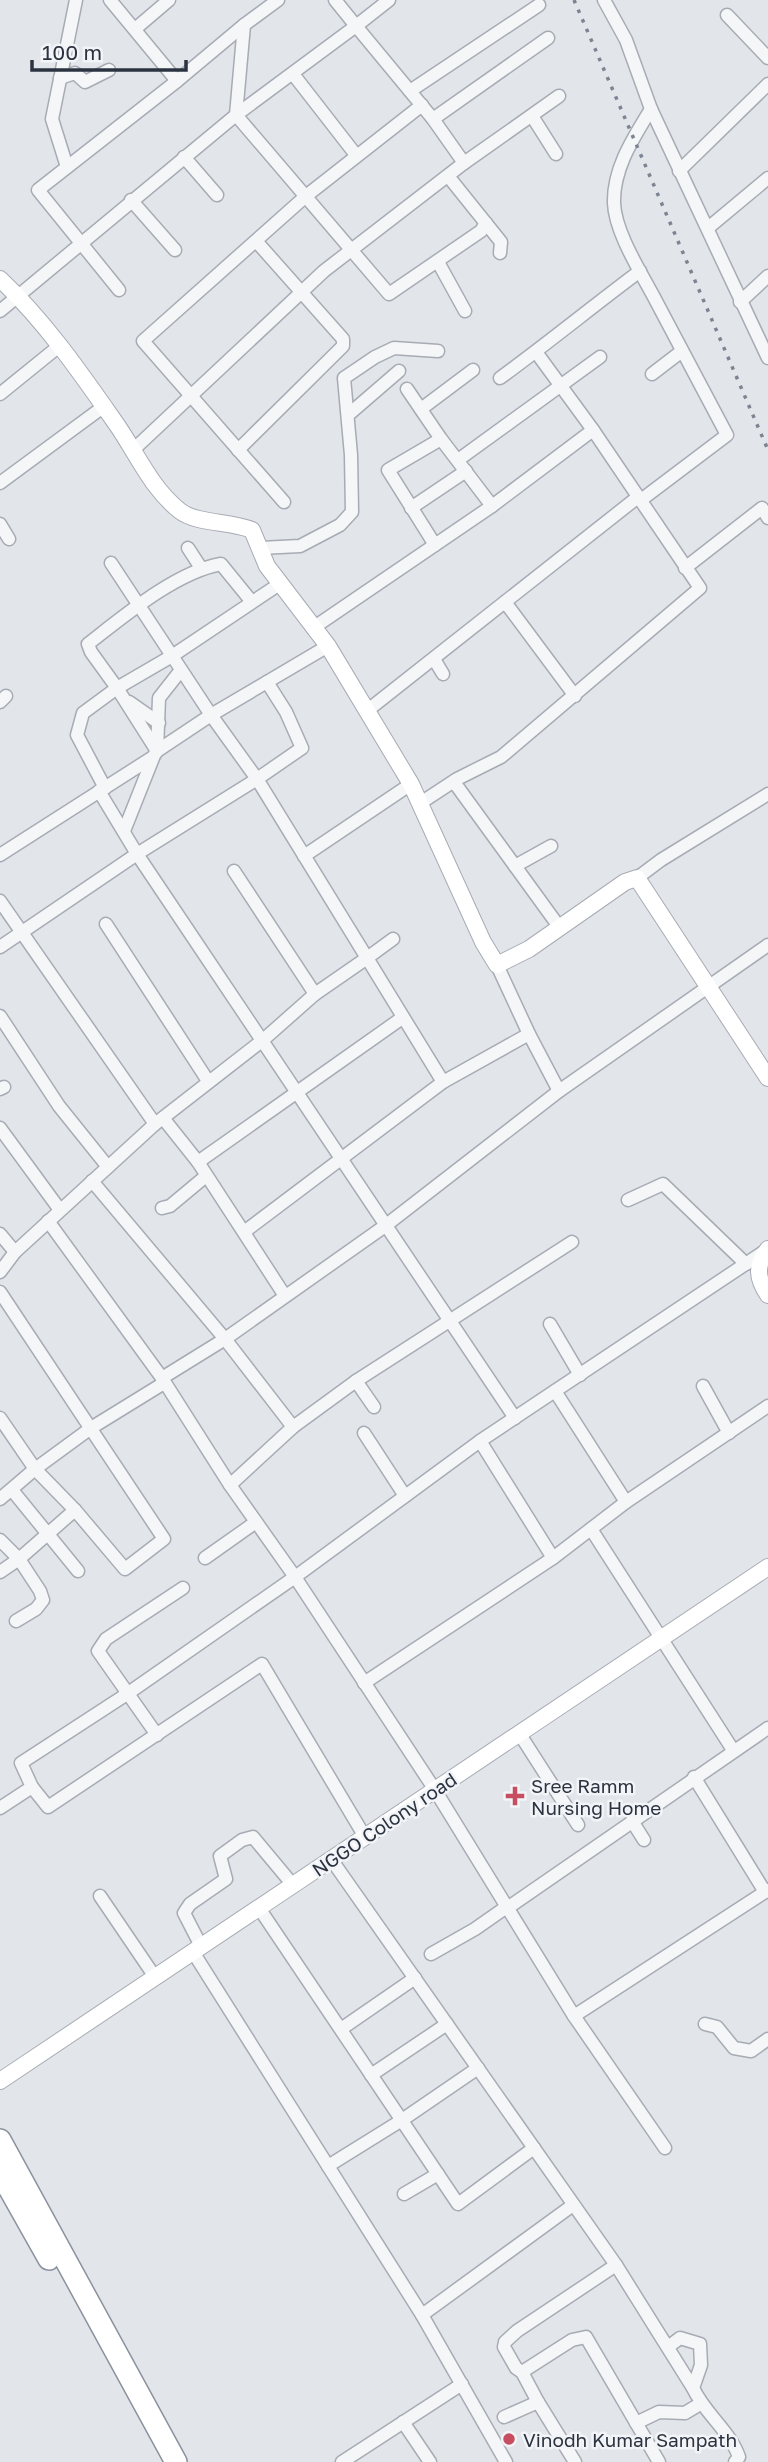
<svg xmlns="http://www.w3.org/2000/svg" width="768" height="2462" font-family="'Golos Text',sans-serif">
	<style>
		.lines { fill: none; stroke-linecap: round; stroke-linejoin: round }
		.street-casing { stroke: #a7acb4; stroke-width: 15 }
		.secondary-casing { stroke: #a7acb4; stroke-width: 18 }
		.highway-casing { stroke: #8a929f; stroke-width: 24 }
		.street { stroke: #f5f6f8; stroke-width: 12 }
		.secondary { stroke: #fff; stroke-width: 16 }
		.highway { stroke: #fff; stroke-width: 21 }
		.rail { stroke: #7c8492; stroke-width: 3.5; stroke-dasharray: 3.5 7; stroke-linecap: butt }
		.poi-dot { fill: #c74e60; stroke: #f2f4f7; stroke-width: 2.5 }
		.labels { text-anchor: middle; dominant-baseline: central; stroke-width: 5; stroke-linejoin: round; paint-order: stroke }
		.poi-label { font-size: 19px; fill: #2b3341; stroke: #f2f4f7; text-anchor: start }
		.street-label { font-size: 19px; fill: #2b3341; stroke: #f2f4f7 }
	</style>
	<rect width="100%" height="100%" fill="#e2e5ea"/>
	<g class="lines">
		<defs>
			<g id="street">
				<polyline points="110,0 177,81"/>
				<polyline points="335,0 356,26 389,0"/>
				<polyline points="604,0 626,40 651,109 768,358"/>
				<polyline points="727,15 768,58"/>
				<polyline points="244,25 236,115 389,294 481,231 486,223"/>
				<polyline points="135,29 169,0"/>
				<polyline points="293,74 356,155"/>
				<polyline points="60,78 75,73 85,82 109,70"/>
				<polyline points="410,91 539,5"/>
				<polyline points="532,116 556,154"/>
				<polyline points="433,119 548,38"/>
				<polyline points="184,157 217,195"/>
				<polyline points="464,163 559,96"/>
				<polyline points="67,167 52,119 76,0"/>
				<polyline points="679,171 768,84"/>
				<polyline points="448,176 501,242 500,253"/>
				<polyline points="131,200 175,250"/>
				<polyline points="708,228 768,178"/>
				<polyline points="438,262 465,311"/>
				<polyline points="119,290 38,190 177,81 244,25 278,0"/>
				<polyline points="740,302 768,276"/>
				<polyline points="0,311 236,115 356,26 433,119 464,163 324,271 132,451"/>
				<polyline points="536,352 593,430"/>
				<polyline points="652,374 682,351"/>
				<path d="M 500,378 C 548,343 593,306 640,271"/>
				<polyline points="407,389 441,439 492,506"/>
				<polyline points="0,394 58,347"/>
				<polyline points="421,409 473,370"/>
				<polyline points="348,415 399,371"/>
				<polyline points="238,450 343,346 343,339 256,241"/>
				<polyline points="458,460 600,357"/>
				<polyline points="0,483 103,407"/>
				<path d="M 641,500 L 727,435 C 703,390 680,346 656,301 C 642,274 615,233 614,203 C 613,168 634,137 651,109"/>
				<polyline points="284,502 143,341 306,196 422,105"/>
				<polyline points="411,508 466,471"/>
				<polyline points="0,524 9,539"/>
				<polyline points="435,545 388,470 441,439"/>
				<polyline points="188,548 201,568"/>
				<polyline points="260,548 300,546 340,525 352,512 351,455 344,378 375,357 394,348 438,351"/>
				<polyline points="111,563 211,715 257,779 302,748 286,712 267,682"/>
				<polyline points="685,568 762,508 768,518"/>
				<polyline points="505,602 575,696"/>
				<polyline points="313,628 492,506 593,430 700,588 501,757 457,779 419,804"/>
				<polyline points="434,659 443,674"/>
				<polyline points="0,702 6,696"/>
				<polyline points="129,702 159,723"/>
				<polyline points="368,710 638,497"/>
				<path d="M 157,751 L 117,688 L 91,652 L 88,644 C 124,616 176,572 221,564 L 252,602"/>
				<polyline points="157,751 159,698 181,670"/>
				<polyline points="454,782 560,928"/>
				<polyline points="105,788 77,735 83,713 117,688 172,656 281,583"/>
				<polyline points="124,831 153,758"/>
				<polyline points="0,855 153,757 157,751 211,715 328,646"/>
				<polyline points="304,856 411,784"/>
				<polyline points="515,866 551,846"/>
				<polyline points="234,871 315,994"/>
				<polyline points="637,878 661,860 768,794"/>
				<polyline points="0,901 155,1124"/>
				<polyline points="106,924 208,1081"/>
				<polyline points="393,939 367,958 443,1082"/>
				<polyline points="0,947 137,854 515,1418"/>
				<polyline points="497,965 529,1034 559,1091"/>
				<polyline points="0,1016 59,1106 108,1167"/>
				<polyline points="0,1089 4,1087"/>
				<polyline points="163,1118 198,1162 285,1296"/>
				<polyline points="0,1128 60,1210"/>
				<polyline points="198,1162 402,1018"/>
				<polyline points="92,1181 225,1339 293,1427"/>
				<polyline points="628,1200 663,1184 746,1264"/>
				<polyline points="162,1208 170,1206 206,1176"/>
				<polyline points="48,1221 162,1378"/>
				<polyline points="244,1232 443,1082 529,1034"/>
				<polyline points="0,1234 15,1252 0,1272"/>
				<polyline points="15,1252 155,1124 263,1040 315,994 367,958 257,779 137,854 99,791"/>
				<polyline points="0,1292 164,1539 125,1569 75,1510 35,1469 0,1418"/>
				<polyline points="550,1324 580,1375"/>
				<polyline points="356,1381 374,1407"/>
				<polyline points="703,1386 729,1433"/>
				<polyline points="555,1391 626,1502"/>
				<polyline points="364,1433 405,1496"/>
				<polyline points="480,1441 553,1558"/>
				<polyline points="230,1485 293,1427 356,1381 572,1242"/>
				<polyline points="12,1490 78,1571"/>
				<polyline points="0,1499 35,1469 91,1428 164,1383"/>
				<polyline points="591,1529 733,1750"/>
				<polyline points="0,1540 19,1559 75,1510"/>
				<polyline points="205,1558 256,1522"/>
				<polyline points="0,1572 19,1559 40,1591 43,1600 36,1609 16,1621"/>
				<polyline points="364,1683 553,1558 626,1502 768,1406"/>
				<polyline points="519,1733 578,1825"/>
				<polyline points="157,1735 98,1651 106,1639 183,1588"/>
				<polyline points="694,1777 765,1892"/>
				<polyline points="0,1808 32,1787"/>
				<polyline points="632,1821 644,1840"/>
				<polyline points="365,1837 262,1664 48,1807 32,1787 21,1763 127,1694 295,1577 230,1485 162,1378 225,1339 385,1226 559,1091 768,945"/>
				<path d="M 331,1859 L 616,2265 L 693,2388 C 705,2414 730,2431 739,2457 L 735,2462"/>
				<polyline points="100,1896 155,1977"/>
				<polyline points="259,1908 458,2204 534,2148"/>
				<polyline points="506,1909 768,1728"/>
				<polyline points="201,1946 184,1913 190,1904 226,1879 220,1856 242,1840 253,1837 293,1885"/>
				<polyline points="193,1952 422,2315 506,2462"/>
				<polyline points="431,1954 475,1929 505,1908"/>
				<polyline points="574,2016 768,1890"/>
				<polyline points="705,2024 717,2027 734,2048 751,2051 768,2039"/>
				<polyline points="341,2029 415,1978"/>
				<polyline points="371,2075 447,2024"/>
				<polyline points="665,2148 574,2016 435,1790 295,1577 480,1441 765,1251"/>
				<polyline points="328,2166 402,2120 478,2068"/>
				<polyline points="404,2194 438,2174"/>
				<polyline points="422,2315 573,2205"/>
				<polyline points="668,2347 680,2338 700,2344 701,2365 693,2388"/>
				<polyline points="522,2372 572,2340 586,2337 659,2462"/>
				<polyline points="504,2417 538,2402"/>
				<polyline points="403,2422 430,2462"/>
				<polyline points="636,2423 659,2412 685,2413 700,2404"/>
				<polyline points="342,2462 462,2384"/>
				<polyline points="575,2462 538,2402 522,2372 516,2368 504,2347 505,2342 517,2331 616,2265"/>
			</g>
			<g id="secondary">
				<path d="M 0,279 C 45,321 82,375 117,425 C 137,454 151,488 180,511 C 197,524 231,521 252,530 L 267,566 L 328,646 L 411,784 L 483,942 L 497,965 L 529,949 L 625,882 L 637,878 L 768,1078"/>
				<path d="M 768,1249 C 755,1265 757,1279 768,1295"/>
				<polyline points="0,2081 768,1567"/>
			</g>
			<g id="highway">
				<polyline points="0,2140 176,2462"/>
				<polyline points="0,2172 49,2259"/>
			</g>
		</defs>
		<use href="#street" class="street-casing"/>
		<use href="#secondary" class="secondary-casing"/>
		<use href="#highway" class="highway-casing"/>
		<use href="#street" class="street"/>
		<use href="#secondary" class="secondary"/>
		<use href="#highway" class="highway"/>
		<polyline class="rail" points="574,0 768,450"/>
	</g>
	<g class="poi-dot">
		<path d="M511.5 1785.5h7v7h7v7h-7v7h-7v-7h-7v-7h7z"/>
		<circle cx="509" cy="2439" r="7"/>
	</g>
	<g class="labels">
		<g class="poi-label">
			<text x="531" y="1785">Sree Ramm<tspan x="531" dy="22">Nursing Home</tspan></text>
			<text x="523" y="2439">Vinodh Kumar Sampath</text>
		</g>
		<g class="street-label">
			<text transform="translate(384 1824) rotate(-34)">NGGO Colony road</text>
		</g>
	</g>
	<path d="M32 60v10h154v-10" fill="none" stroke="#2b3341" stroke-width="3.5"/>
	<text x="42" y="60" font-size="21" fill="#2b3341" stroke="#f2f4f7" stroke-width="5" paint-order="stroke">100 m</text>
</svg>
